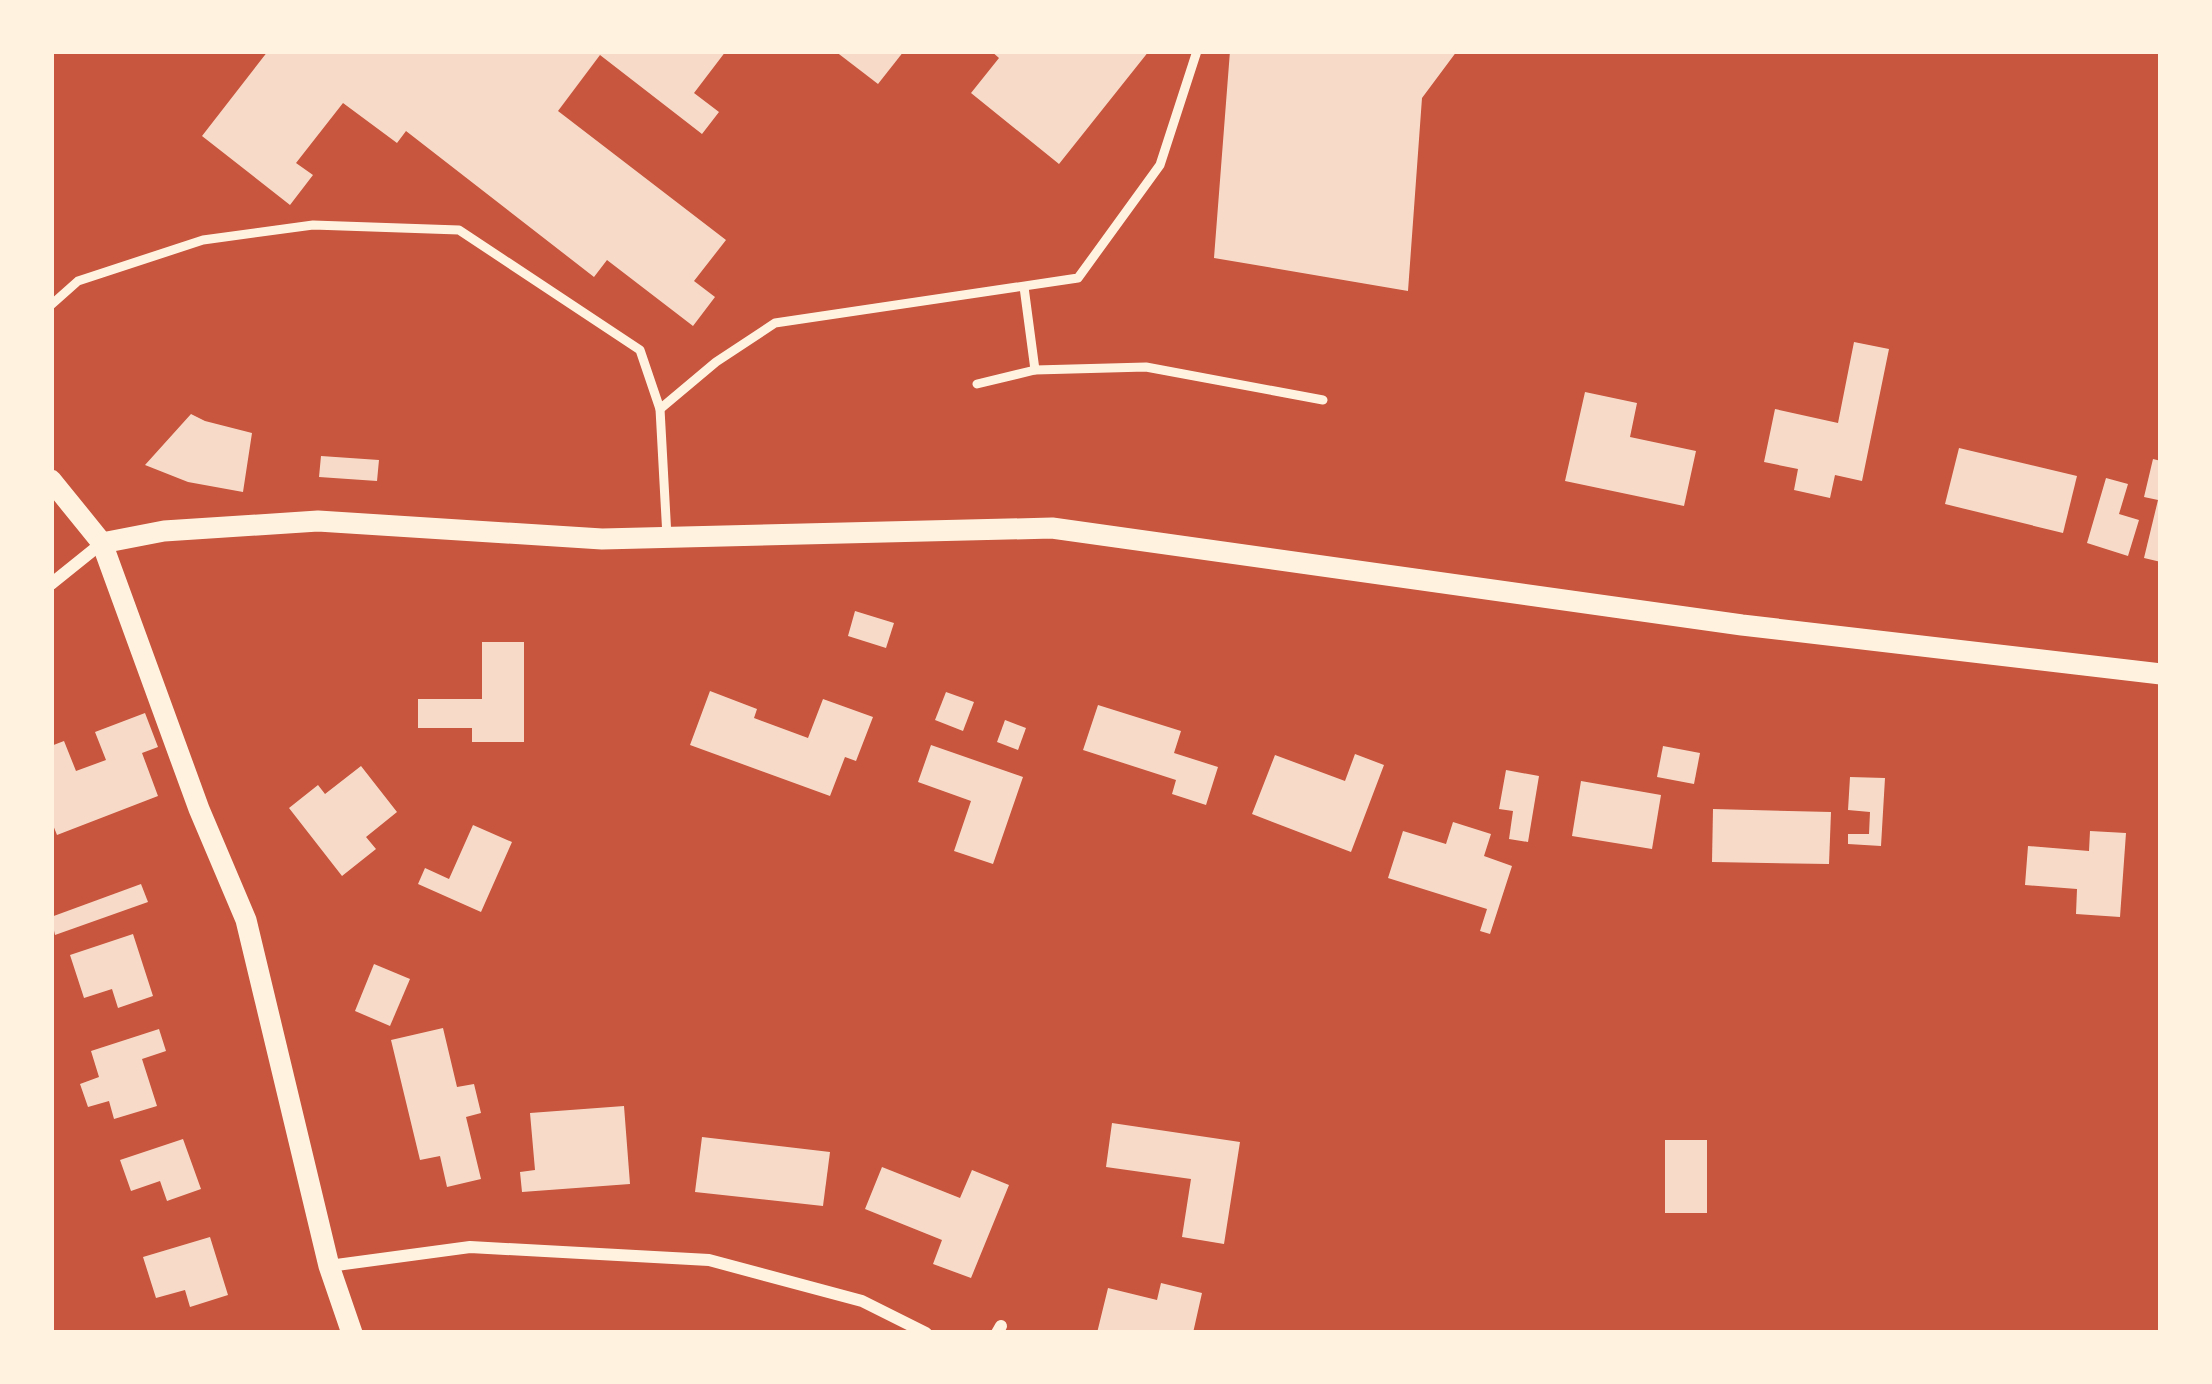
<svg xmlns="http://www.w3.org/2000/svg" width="2212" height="1384" font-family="Commissioner,sans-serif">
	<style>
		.building { fill: #f7dbc8 }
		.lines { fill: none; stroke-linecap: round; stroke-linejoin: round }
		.service { stroke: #fff3e0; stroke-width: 9 }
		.minor { stroke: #fff3e0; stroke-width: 12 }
		.tertiary { stroke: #fff3e0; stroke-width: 21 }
	</style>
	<rect width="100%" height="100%" fill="#c8553d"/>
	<g class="building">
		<polygon points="268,51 726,51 694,93 719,112 702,134 600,55 558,111 726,240 694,281 715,297 693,326 607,260 594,277 406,131 397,143 343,103 296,163 313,175 290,205 202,136"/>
		<polygon points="835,51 904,51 878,84"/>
		<polygon points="991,51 1149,51 1059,164 971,93 999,58"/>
		<polygon points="1230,51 1276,53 1278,51 1457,51 1422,98 1408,291 1214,258"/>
		<polygon points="1854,342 1889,349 1862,481 1835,475 1830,498 1794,490 1798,469 1764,462 1775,409 1838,423"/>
		<polygon points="1585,392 1637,403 1630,437 1696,451 1684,506 1565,481"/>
		<polygon points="191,414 205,421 252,433 243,492 188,482 145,465"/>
		<polygon points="1959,448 2077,476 2063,533 1945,504"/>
		<polygon points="321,456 379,460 377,481 319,477"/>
		<polygon points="2153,459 2161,461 2161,562 2144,558 2158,500 2144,497"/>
		<polygon points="2106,478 2128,484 2119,514 2139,520 2128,556 2087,543"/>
		<polygon points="855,611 894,623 886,648 848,636"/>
		<polygon points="482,642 524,642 524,742 472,742 472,728 418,728 418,699 482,699"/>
		<polygon points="710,691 757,709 754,718 808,738 823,699 873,717 856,761 845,757 830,796 690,745"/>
		<polygon points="946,692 974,702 963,731 935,720"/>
		<polygon points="1098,705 1181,731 1174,753 1218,767 1206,805 1172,794 1176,780 1083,750"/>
		<polygon points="145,713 158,747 142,753 158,796 57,835 51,820 51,746 64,741 76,771 106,760 95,732"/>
		<polygon points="1005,720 1026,728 1018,750 997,742"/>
		<polygon points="931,745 1023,777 993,864 954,851 971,801 918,782"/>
		<polygon points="1663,746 1700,753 1694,784 1657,777"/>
		<polygon points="1355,754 1384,765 1351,852 1252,814 1275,755 1345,781"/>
		<polygon points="361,766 397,812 366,837 376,849 342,876 289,808 318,785 325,794"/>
		<polygon points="1506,770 1539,776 1528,842 1509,839 1513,811 1499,809"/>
		<polygon points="1850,777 1885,778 1881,846 1848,844 1848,834 1869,834 1870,812 1848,810"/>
		<polygon points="1581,781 1661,795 1652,849 1572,836"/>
		<polygon points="1713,809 1831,812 1829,864 1712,862"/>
		<polygon points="1453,822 1491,834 1484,856 1512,866 1490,934 1480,931 1487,909 1388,878 1403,831 1446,844"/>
		<polygon points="473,825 512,842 481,912 418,884 425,868 449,879"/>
		<polygon points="2090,831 2126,833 2120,917 2076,914 2077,889 2025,885 2028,846 2089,851"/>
		<polygon points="141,884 148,902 55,935 51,917"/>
		<polygon points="133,934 153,996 118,1008 112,989 84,998 70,955"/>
		<polygon points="374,964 410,979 390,1026 355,1011"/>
		<polygon points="443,1028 457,1087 474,1084 481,1113 466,1117 481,1179 447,1187 440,1156 420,1160 391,1040"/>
		<polygon points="159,1029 166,1051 142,1059 157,1106 114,1119 109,1101 88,1107 80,1084 99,1077 91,1051"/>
		<polygon points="624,1106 630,1184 522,1192 520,1172 535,1170 530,1113"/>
		<polygon points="1112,1123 1240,1142 1224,1244 1182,1237 1191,1179 1106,1167"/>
		<polygon points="702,1137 830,1152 823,1206 695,1192"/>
		<polygon points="183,1139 201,1189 167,1201 160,1181 131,1191 120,1160"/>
		<rect x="1665" y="1140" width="42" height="73"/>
		<polygon points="882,1167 960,1198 972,1170 1009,1185 971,1278 933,1264 942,1240 865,1209"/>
		<polygon points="210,1237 228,1295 190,1307 185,1290 156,1298 143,1257"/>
		<polygon points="1161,1283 1202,1293 1193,1333 1097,1333 1108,1288 1157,1300"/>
	</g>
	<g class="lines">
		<g class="service">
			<polyline points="1024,287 1035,370 1146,367 1323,400"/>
			<polyline points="51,305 78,281 203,240 313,225 459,230 640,350 660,409 667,537"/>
			<polyline points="977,384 1035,370"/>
			<polyline points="660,409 716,362 775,323 1078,278 1160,165 1197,51"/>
		</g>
		<g class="minor">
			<polyline points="51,584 102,543"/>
			<polyline points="329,1266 470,1247 709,1260 862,1301 926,1333"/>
			<polyline points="997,1333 1001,1326"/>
		</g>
		<g class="tertiary">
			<polyline points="51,480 102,543 199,809 246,920 329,1266 352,1333"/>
			<polyline points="102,543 164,531 318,521 602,539 1052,528 1742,625 2161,674"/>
		</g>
	</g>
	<rect width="2212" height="1384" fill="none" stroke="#fff3e0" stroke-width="108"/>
</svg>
